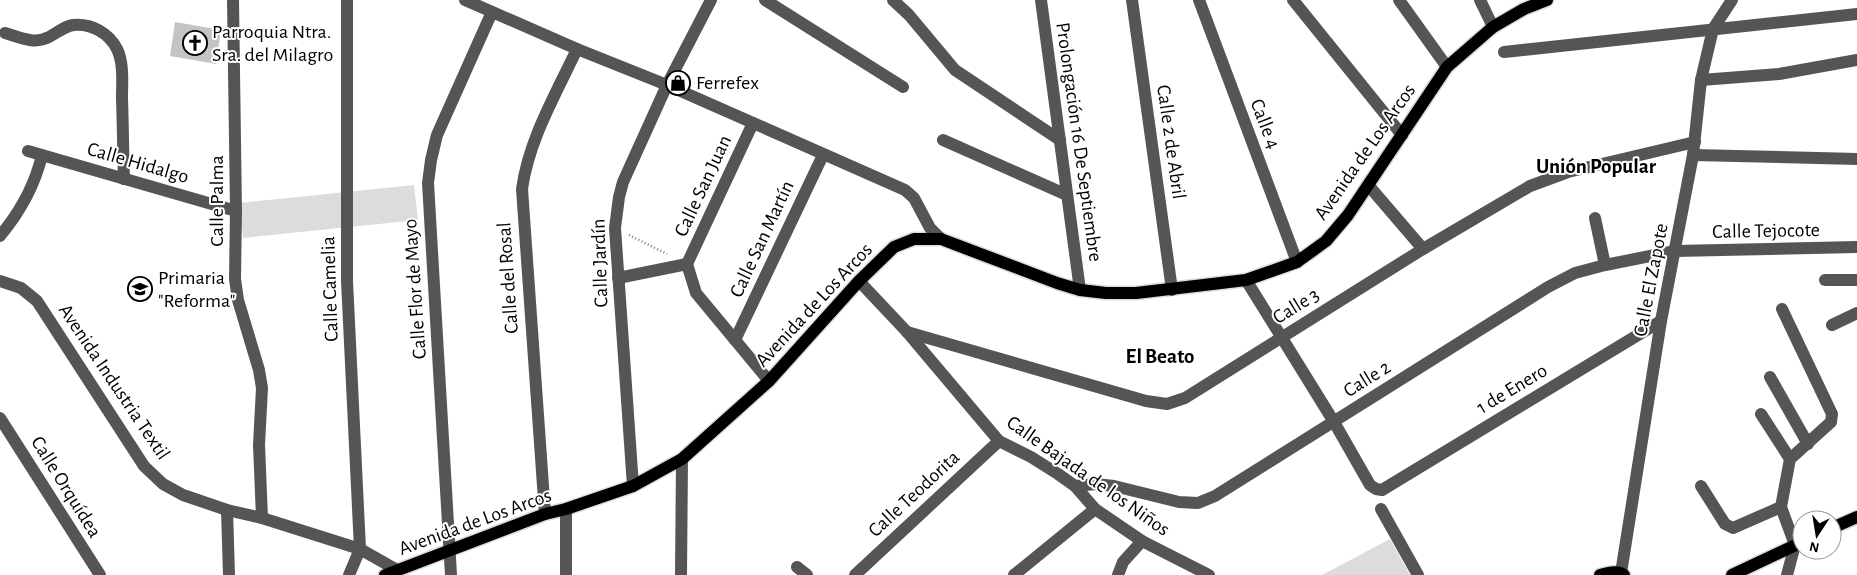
<svg xmlns="http://www.w3.org/2000/svg" width="1857" height="575" font-family="'Alegreya Sans',sans-serif">
	<style>
		.green { fill: #dcdcdc }
		.building { fill: #c4c4c4 }
		.lines { fill: none; stroke-linecap: round; stroke-linejoin: round }
		.major-casing { stroke: #dbdbdb; stroke-width: 15 }
		.path { stroke: #777; stroke-width: 2.5; stroke-dasharray: 1 2.5; stroke-linecap: butt }
		.minor { stroke: #555; stroke-width: 12 }
		.major { stroke: #000; stroke-width: 12 }
		.labels { text-anchor: middle; dominant-baseline: central; stroke-width: 4; stroke-linejoin: round; paint-order: stroke }
		.poi-label { font-size: 20px; fill: #000; stroke: #fff; text-anchor: start }
		.street-label { font-size: 20px; fill: #000; stroke: #fff }
		.neighbourhood-label { font-size: 21px; font-weight: bold; fill: #000; stroke: #fff }
	</style>
	<rect width="100%" height="100%" fill="#fff"/>
	<g class="green">
		<polygon points="414,185 418,220 243,238 239,203"/>
		<polygon points="1390,539 1410,575 1322,575"/>
	</g>
	<polygon class="building" points="175,22 221,30 216,64 170,56"/>
	<g class="lines">
		<defs>
			<g id="major">
				<polyline points="1832,528 1857,517"/>
				<polyline points="385,575 545,514 566,509 633,486 682,459 769,381 859,281 894,247 914,239 941,239 1057,283 1080,290 1106,293 1136,293 1246,280 1297,262 1326,241 1348,215 1447,67 1493,27 1524,9 1547,0"/>
				<path d="M 1600,575 C 1608,573 1618,570 1624,575"/>
				<polyline points="1732,575 1802,542"/>
			</g>
		</defs>
		<use href="#major" class="major-casing"/>
		<polyline class="path" points="629,235 667,254"/>
		<g class="minor">
			<polyline points="233,0 236,211 235,279 238,300 259,370 262,388 259,445 262,518"/>
			<polyline points="347,0 347,281 360,549 349,575"/>
			<polyline points="465,0 577,49 667,85 905,190 914,198 930,228 941,239"/>
			<polyline points="765,0 903,87"/>
			<polyline points="893,0 909,15 955,70 1060,140"/>
			<polyline points="1041,0 1080,290"/>
			<polyline points="1132,0 1172,290"/>
			<polyline points="1199,0 1297,262"/>
			<polyline points="1293,0 1402,135"/>
			<polyline points="1399,0 1447,67"/>
			<polyline points="1480,0 1493,27"/>
			<path d="M 5,33 C 19,37 34,45 49,37 C 57,33 63,27 73,25 C 91,23 109,33 117,49 C 124,63 122,83 122,98 C 123,125 123,152 124,179"/>
			<polyline points="1504,52 1857,14"/>
			<polyline points="1701,80 1779,74 1857,60"/>
			<polyline points="943,140 1067,195"/>
			<polyline points="28,151 236,211"/>
			<polyline points="1693,155 1857,159"/>
			<polyline points="1369,186 1423,249"/>
			<polyline points="1595,218 1605,265"/>
			<path d="M 0,236 C 20,212 35,185 42,155"/>
			<polyline points="687,264 753,123"/>
			<polyline points="687,264 696,293 769,381"/>
			<polyline points="618,278 687,264"/>
			<polyline points="1246,280 1334,422 1370,485 1376,489 1382,490 1661,321"/>
			<polyline points="1825,280 1857,280"/>
			<polyline points="0,281 21,288 37,301 144,466 163,484 183,495 227,510 262,518 360,549 397,570"/>
			<polyline points="859,281 907,332 999,441 1031,457 1058,474 1075,486 1095,509 1142,541 1209,575"/>
			<polyline points="1782,309 1832,414 1831,422 1790,459 1781,507 1795,545 1787,575"/>
			<polyline points="1832,325 1857,313"/>
			<polyline points="907,332 1146,401 1167,404 1185,398 1423,249 1530,186 1568,172 1695,142"/>
			<polyline points="735,340 823,155"/>
			<polyline points="1770,377 1808,444"/>
			<polyline points="1761,414 1790,459"/>
			<polyline points="0,418 100,575"/>
			<polyline points="633,486 615,228 619,197 623,182 667,85 711,0"/>
			<polyline points="1075,486 1096,484 1114,486 1179,502 1198,503 1215,496 1548,287 1575,273 1605,265 1675,251 1857,247"/>
			<polyline points="1701,486 1725,524 1733,528 1781,507"/>
			<polyline points="1381,509 1418,575"/>
			<polyline points="227,510 229,575"/>
			<path d="M 545,514 L 522,189 C 529,139 556,94 577,49"/>
			<polyline points="797,567 807,575"/>
			<polyline points="1621,573 1661,321 1693,155 1701,80 1713,29 1732,0"/>
			<polyline points="451,575 428,183 431,160 437,135 492,12"/>
			<polyline points="566,575 566,509"/>
			<polyline points="681,575 682,459"/>
			<polyline points="855,575 999,441"/>
			<polyline points="1014,575 1095,509"/>
			<polyline points="1118,575 1123,562 1142,541"/>
		</g>
		<use href="#major" class="major"/>
	</g>
	<defs>
		<symbol id="church-ring" viewBox="-11 -11 22 22"><circle r="9.5" fill="#fff" stroke="#000" stroke-width="1.5"/><path d="M-1.2-6h2.4v3.5h3.3v2.4h-3.3V6h-2.4V-.1h-3.3v-2.4h3.3Z" fill="#000"/></symbol>
		<symbol id="shop-ring" viewBox="-11 -11 22 22"><circle r="9.5" fill="#fff" stroke="#000" stroke-width="1.5"/><path d="M-5-2.5h2.3a2.7 3.5 0 0 1 5.4 0H5L5.5 6h-11ZM-1.5-2.5h3a1.5 2.3 0 0 0-3 0Z" fill="#000"/></symbol>
		<symbol id="school-ring" viewBox="-11 -11 22 22"><circle r="9.5" fill="#fff" stroke="#000" stroke-width="1.5"/><path d="M0-5L7-2L0 1L-7-2ZM-4 1L0 2.5L4 1V4Q0 6-4 4Z" fill="#000"/></symbol>
	</defs>
	<g fill-rule="evenodd">
		<use href="#church-ring" x="181" y="29" width="28" height="28"/>
		<use href="#shop-ring" x="664" y="69" width="28" height="28"/>
		<use href="#school-ring" x="126" y="275" width="28" height="28"/>
	</g>
	<g class="labels">
		<g class="poi-label">
			<text x="212" y="32">Parroquia Ntra.<tspan x="212" dy="23">Sra. del Milagro</tspan></text>
			<text x="696" y="83">Ferrefex</text>
			<text x="158" y="278">Primaria<tspan x="158" dy="23">"Reforma"</tspan></text>
		</g>
		<g class="street-label">
			<text transform="translate(1265 124) rotate(69)">Calle 4</text>
			<text transform="translate(1079 142) rotate(82)">Prolongación 16 De Septiembre</text>
			<text transform="translate(1171 142) rotate(82)">Calle 2 de Abril</text>
			<text transform="translate(1365 152) rotate(-55)">Avenida de Los Arcos</text>
			<text transform="translate(138 163) rotate(16)">Calle Hidalgo</text>
			<text transform="translate(703 186) rotate(-65)">Calle San Juan</text>
			<text transform="translate(217 201) rotate(-90)">Calle Palma</text>
			<text transform="translate(1766 231) rotate(-1)">Calle Tejocote</text>
			<text transform="translate(762 239) rotate(-65)">Calle San Martín</text>
			<text transform="translate(600 263) rotate(-92)">Calle Jardín</text>
			<text transform="translate(508 278) rotate(-94)">Calle del Rosal</text>
			<text transform="translate(1651 280) rotate(-79)">Calle El Zapote</text>
			<text transform="translate(330 289) rotate(-92)">Calle Camelia</text>
			<text transform="translate(415 289) rotate(-94)">Calle Flor de Mayo</text>
			<text transform="translate(814 305) rotate(-47)">Avenida de Los Arcos</text>
			<text transform="translate(1296 306) rotate(-32)">Calle 3</text>
			<text transform="translate(1367 379) rotate(-32)">Calle 2</text>
			<text transform="translate(114 382) rotate(56)">Avenida Industria Textil</text>
			<text transform="translate(1512 389) rotate(-31)">1 de Enero</text>
			<text transform="translate(1088 476) rotate(35)">Calle Bajada de los Niños</text>
			<text transform="translate(66 487) rotate(58)">Calle Orquídea</text>
			<text transform="translate(914 494) rotate(-43)">Calle Teodorita</text>
			<text transform="translate(475 522) rotate(-20)">Avenida de Los Arcos</text>
		</g>
		<g class="neighbourhood-label">
			<text x="1596" y="166">Unión Popular</text>
			<text x="1160" y="356">El Beato</text>
		</g>
	</g>
	<g transform="translate(1817 535) rotate(192)"><circle r="24" fill="#ffffff" stroke="#999999"/>
	<path d="M0-4L9 19L0 12L-9 19Z" fill="#000000"/>
	<text y="-8" font-size="14" font-weight="bold" text-anchor="middle" fill="#000000">N</text>
	</g>
</svg>
